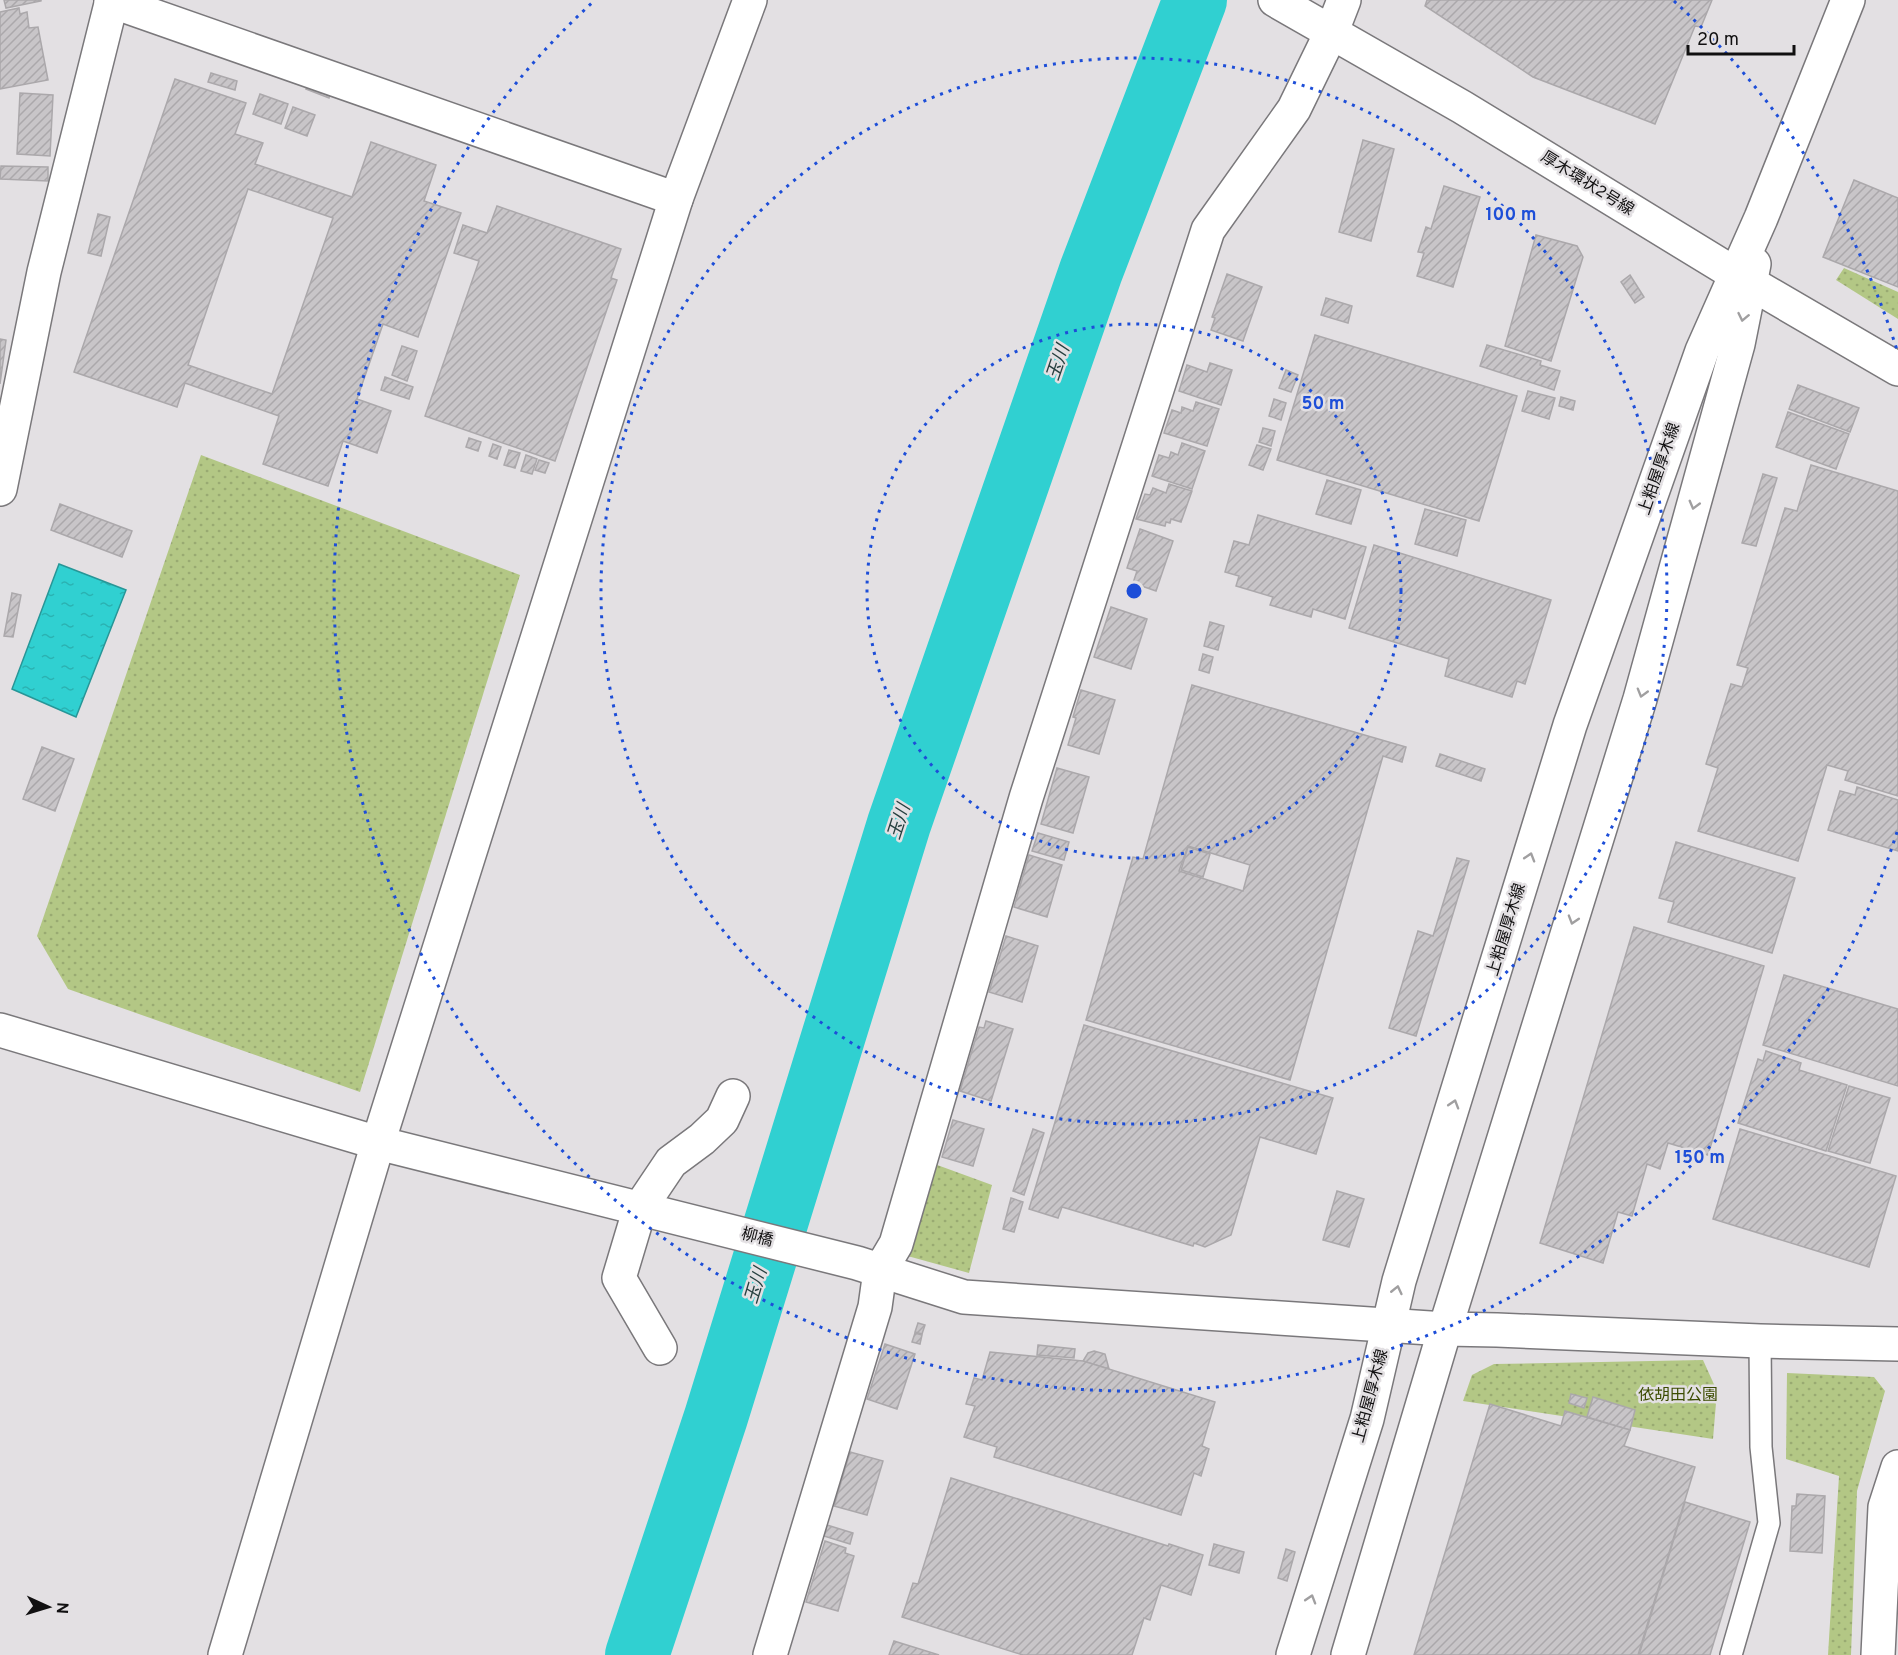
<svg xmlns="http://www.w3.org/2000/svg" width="1898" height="1655" font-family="Overpass,'Noto Sans JP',sans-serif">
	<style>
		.park { fill: url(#park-dots) }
		.water { fill: url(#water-ripples); stroke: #279697; stroke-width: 1.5 }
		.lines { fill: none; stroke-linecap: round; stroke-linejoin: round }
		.river { stroke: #30d0d1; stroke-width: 64 }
		.building { fill: url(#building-hatch); stroke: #aba8ab; stroke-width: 1.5; fill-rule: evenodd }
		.service-casing { stroke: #7a787b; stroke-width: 24 }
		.minor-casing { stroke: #7a787b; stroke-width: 36 }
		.tertiary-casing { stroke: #7a787b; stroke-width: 36 }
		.secondary-casing { stroke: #7a787b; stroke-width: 36 }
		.service { stroke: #fff; stroke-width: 21 }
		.minor { stroke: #fff; stroke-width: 33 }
		.tertiary { stroke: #fff; stroke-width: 33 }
		.secondary { stroke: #fff; stroke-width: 33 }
		.oneway { stroke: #a09fa0 }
		.ring { fill: none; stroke: #1d4ed8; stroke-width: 3; stroke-dasharray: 3 6 }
		.labels { text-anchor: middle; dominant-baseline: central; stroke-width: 5; stroke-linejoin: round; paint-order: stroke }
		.street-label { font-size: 16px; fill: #111011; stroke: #e3e0e3 }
		.park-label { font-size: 16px; fill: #3b4b01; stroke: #e3e0e3 }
		.water-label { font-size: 18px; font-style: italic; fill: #274040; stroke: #e3e0e3 }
		.centre { fill: #1d4ed8; stroke: #e3e0e3; stroke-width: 3 }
		.ring-label { font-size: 18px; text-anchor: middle; font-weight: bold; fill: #1d4ed8; stroke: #e3e0e3; stroke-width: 5; stroke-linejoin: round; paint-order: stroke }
	</style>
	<defs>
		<pattern id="park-dots" width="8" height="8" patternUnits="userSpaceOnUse" patternTransform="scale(1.5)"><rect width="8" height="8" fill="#b3c785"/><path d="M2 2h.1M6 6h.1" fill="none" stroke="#99aa72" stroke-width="1.8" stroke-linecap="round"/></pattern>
		<pattern id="water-ripples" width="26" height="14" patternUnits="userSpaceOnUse" patternTransform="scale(1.5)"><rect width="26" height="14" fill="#30d0d1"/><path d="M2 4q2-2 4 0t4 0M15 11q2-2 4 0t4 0" fill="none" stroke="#2ab2b2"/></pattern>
		<pattern id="building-hatch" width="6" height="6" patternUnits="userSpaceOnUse" patternTransform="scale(1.5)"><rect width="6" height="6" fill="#c8c5c8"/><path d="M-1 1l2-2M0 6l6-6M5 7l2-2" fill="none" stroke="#aba8ab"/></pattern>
	</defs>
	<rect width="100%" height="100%" fill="#e3e0e3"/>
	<g class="park">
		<polygon points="1844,268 1898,292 1898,319 1836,280"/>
		<polygon points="201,455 520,575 360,1092 68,989 37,936"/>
		<polygon points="929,1162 992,1185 969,1273 904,1255"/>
		<polygon points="1703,1360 1717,1391 1713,1439 1463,1401 1472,1375 1494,1364"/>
		<polygon points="1787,1373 1874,1377 1885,1391 1857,1491 1851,1655 1828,1655 1839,1476 1786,1459"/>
	</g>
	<polygon class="water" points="59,564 126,590 76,717 12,689"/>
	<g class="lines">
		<polyline class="river" points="637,1655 716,1417 899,824 1091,271 1195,0"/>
	</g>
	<g class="building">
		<polygon points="4,0 41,0 41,1 6,8"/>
		<polygon points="1427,0 1712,0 1701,27 1695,26 1655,124 1533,77 1425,6"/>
		<polygon points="19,8 20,14 27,12 29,28 38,27 48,80 0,89 0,12"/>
		<polygon points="211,73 237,81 235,90 208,82"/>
		<path d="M 175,79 L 246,103 L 235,134 L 263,143 L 255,164 L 352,197 L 371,142 L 436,165 L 424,201 L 461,213 L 418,337 L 383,324 L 357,399 L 391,411 L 377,453 L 343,441 L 328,486 L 263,464 L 279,416 L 185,383 L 177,407 L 74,372 ZM 248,189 L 333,218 L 272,394 L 188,365 Z"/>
		<polygon points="309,81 331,89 329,98 306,89"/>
		<polygon points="20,93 53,95 50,156 17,154"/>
		<polygon points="260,94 288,104 281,124 253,114"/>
		<polygon points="293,107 315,115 307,136 285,128"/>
		<polygon points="1363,140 1394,149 1371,241 1339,232"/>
		<polygon points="1,166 48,167 48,181 0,179"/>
		<polygon points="1854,180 1898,198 1898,287 1823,257"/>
		<polygon points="1444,186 1480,197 1453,287 1417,276 1424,253 1418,252 1426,227 1431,229"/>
		<polygon points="497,206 621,249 611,278 617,280 555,461 425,416 479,261 454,253 463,225 487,233"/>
		<polygon points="98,214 110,217 101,256 88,253"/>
		<polygon points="1536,235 1577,246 1583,257 1551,361 1505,346"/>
		<polygon points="1227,274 1262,287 1243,341 1211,330 1215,318 1212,317"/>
		<polygon points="1630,275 1644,297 1635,303 1621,282"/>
		<polygon points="1326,298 1352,306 1348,323 1321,315"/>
		<polygon points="1315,335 1517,396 1479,521 1277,460"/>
		<polygon points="0,339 6,340 0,384"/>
		<polygon points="1487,345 1541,361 1540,365 1560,371 1554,390 1480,366"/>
		<polygon points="402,346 417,351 407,381 392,375"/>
		<polygon points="1210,363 1232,370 1221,405 1179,391 1187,365 1207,372"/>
		<polygon points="1286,370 1298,375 1291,392 1279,388"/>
		<polygon points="385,377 413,387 409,399 381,390"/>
		<polygon points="1798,385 1859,408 1850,432 1789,409"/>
		<polygon points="1528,391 1555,398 1549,419 1522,411"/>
		<polygon points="1561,397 1575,401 1573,410 1559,406"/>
		<polygon points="1274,399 1286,403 1281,420 1269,416"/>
		<polygon points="1196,402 1219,409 1207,446 1164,433 1172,410 1181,413 1182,407 1193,411"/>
		<polygon points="1788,412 1849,434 1836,469 1776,447"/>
		<polygon points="1263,428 1275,431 1271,446 1259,442"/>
		<polygon points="469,438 481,442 478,451 466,447"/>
		<polygon points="1182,443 1205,451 1192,489 1152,476 1159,455 1169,458 1171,452 1178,455"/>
		<polygon points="493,444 501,447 497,459 489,456"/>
		<polygon points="1257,445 1271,449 1263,470 1249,465"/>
		<polygon points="509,450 520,453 515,468 504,465"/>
		<polygon points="526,455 537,459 532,474 521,471"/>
		<polygon points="539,460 549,463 545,473 535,470"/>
		<polygon points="1811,465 1898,491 1898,796 1845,780 1848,771 1827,765 1798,861 1698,831 1718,768 1706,764 1731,684 1742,687 1748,668 1737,665 1785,508 1797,511"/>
		<polygon points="1763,474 1777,478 1756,546 1742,543"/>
		<polygon points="1327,480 1361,490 1351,524 1316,514"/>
		<polygon points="1169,484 1192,491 1181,522 1171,519 1170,523 1166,522 1165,526 1136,519 1145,494 1150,495 1153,488 1166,493"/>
		<polygon points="60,504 132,531 122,557 51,530"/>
		<polygon points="1425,509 1466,520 1457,556 1415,544"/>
		<polygon points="1258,515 1366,547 1345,619 1313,609 1311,617 1270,605 1273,597 1236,586 1239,576 1225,572 1234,541 1249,545"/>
		<polygon points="1140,529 1173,541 1156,591 1133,583 1137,571 1127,568"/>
		<polygon points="1374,545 1551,600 1525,684 1517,681 1512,697 1445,676 1449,659 1349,628"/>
		<polygon points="12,593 21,595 13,637 4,636"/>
		<polygon points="1111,607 1147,619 1131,669 1094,657"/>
		<polygon points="1210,622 1224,626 1218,650 1204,646"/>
		<polygon points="1203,654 1213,657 1209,673 1199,670"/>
		<path d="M 1192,685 L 1406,747 L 1402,762 L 1383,756 L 1290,1080 L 1086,1020 L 1133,857 L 1143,859 ZM 1188,846 L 1250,865 L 1243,891 L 1179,871 Z"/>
		<polygon points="1081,690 1115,700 1099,754 1068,745 1076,718 1073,717"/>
		<polygon points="42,747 74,759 55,811 23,799"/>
		<polygon points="1440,754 1485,769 1481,781 1436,766"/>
		<polygon points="1057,768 1089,777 1073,833 1041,824"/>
		<polygon points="1857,787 1898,800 1898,851 1828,830 1840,791 1855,795"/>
		<polygon points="1038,833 1069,842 1064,860 1032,851"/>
		<polygon points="1676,842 1795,878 1772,953 1668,922 1674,902 1659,898"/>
		<polygon points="1188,847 1210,854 1203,877 1181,870"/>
		<polygon points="1029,855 1062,865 1047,917 1014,907"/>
		<polygon points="1457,858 1469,861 1416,1036 1389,1028 1418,931 1433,936"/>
		<polygon points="1634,927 1764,966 1708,1155 1668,1143 1660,1169 1647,1164 1632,1216 1618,1212 1603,1263 1540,1243"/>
		<polygon points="1006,936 1038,946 1022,1002 989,992"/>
		<polygon points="1784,975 1898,1009 1898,1086 1763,1045"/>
		<polygon points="986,1021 1013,1029 991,1101 960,1091 979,1027 984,1028"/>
		<polygon points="1084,1025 1333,1098 1316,1154 1260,1137 1231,1235 1205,1247 1194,1243 1193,1246 1062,1207 1058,1218 1029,1209"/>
		<polygon points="1766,1051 1801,1063 1799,1070 1847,1085 1826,1151 1738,1123 1758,1059 1763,1061"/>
		<polygon points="1849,1086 1890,1098 1870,1163 1828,1151"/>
		<polygon points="953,1120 984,1129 973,1166 942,1157"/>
		<polygon points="1033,1129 1044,1133 1024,1195 1013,1191"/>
		<polygon points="1740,1129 1896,1176 1869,1267 1713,1219"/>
		<polygon points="1337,1191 1364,1199 1349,1247 1323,1240"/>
		<polygon points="1011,1198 1023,1202 1014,1232 1003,1229"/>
		<polygon points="918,1323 925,1325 922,1334 915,1332"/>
		<polygon points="915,1333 922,1335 920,1344 912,1342"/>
		<polygon points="885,1344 915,1354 897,1409 867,1399"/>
		<polygon points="1038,1345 1075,1349 1074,1358 1037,1355"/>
		<polygon points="1094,1351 1105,1354 1109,1369 1083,1361 1088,1353"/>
		<polygon points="990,1352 1083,1361 1215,1402 1202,1446 1209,1449 1201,1476 1194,1473 1181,1515 994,1457 997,1447 964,1437 975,1406 966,1404 974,1378 982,1380"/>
		<polygon points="1571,1394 1587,1398 1584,1408 1569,1403"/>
		<polygon points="1593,1397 1635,1410 1630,1430 1587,1417"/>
		<polygon points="1490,1404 1561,1426 1565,1411 1630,1430 1624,1446 1695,1467 1638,1655 1414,1655"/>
		<polygon points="850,1452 883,1461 867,1515 834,1506"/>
		<polygon points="951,1478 1168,1546 1169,1544 1203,1555 1191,1595 1161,1585 1150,1620 1144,1618 1132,1655 1023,1655 902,1617 913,1583 918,1584"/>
		<polygon points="1797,1494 1825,1496 1822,1553 1790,1551 1792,1506 1796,1506"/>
		<polygon points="1685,1502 1750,1522 1710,1655 1639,1655"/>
		<polygon points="827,1525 853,1533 850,1544 824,1536"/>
		<polygon points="825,1541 846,1548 845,1553 854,1556 838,1611 806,1602"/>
		<polygon points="1214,1544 1244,1552 1239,1573 1209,1565"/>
		<polygon points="1286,1549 1295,1552 1287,1581 1278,1578"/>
		<polygon points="894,1641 939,1655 889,1655"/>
	</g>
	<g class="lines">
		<defs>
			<polyline id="service" points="1731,1655 1769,1523 1761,1447 1760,1341"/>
			<g id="minor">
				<polyline points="111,1 676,199"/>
				<polyline points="660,1348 619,1278 640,1208 671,1162 702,1139 722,1120 733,1096"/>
				<polyline points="225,1655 378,1143 676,199 750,0"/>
				<polyline points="770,1655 875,1307 880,1271 896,1244 1026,798 1208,230 1294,109 1332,31 1344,0"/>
				<polyline points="1878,1655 1885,1507 1898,1467"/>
			</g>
			<g id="tertiary">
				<polyline points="1275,0 1462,107 1735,274 1898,369"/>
				<polyline points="0,489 44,272 112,0"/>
				<polyline points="0,1030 378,1143 857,1263 964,1297 1445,1329 1497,1330 1760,1341 1898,1344"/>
			</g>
			<g id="secondary">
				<polyline points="1293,1655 1367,1419 1399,1281 1570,725 1702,351 1761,218 1848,0"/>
				<polyline points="1348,1655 1445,1329 1640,699 1738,344 1754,264"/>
			</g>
		</defs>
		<use href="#service" class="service-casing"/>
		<use href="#minor" class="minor-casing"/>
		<use href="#tertiary" class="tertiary-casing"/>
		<use href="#secondary" class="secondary-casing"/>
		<use href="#service" class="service"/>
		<use href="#minor" class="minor"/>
		<use href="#tertiary" class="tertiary"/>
		<use href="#secondary" class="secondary"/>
	</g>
	<defs><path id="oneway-chevron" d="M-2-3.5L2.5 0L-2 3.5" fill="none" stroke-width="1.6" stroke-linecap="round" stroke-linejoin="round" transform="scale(1.5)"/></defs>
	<g class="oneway">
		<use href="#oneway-chevron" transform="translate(1743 317) rotate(102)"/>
		<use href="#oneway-chevron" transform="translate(1694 505) rotate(105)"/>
		<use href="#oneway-chevron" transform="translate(1642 693) rotate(106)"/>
		<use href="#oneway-chevron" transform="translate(1530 857) rotate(-73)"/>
		<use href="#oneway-chevron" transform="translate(1573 920) rotate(107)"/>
		<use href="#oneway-chevron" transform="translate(1454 1104) rotate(-73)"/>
		<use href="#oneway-chevron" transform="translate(1397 1290) rotate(-77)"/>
		<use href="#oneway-chevron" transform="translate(1311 1599) rotate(-73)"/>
	</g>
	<g class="ring">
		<circle cx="1134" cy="591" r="267"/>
		<circle cx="1134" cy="591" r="533"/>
		<path d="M1897 832A800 800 0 1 1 594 1M1674 1A800 800 0 0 1 1897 350"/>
	</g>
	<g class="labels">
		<g class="street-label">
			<text transform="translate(1587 184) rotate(32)">厚木環状2号線</text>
			<text transform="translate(1660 469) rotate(-71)">上粕屋厚木線</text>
			<text transform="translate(1507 930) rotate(-73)">上粕屋厚木線</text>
			<text transform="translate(757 1238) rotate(14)">柳橋</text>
			<text transform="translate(1371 1396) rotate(-75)">上粕屋厚木線</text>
		</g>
		<g class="park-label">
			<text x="1678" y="1396">依胡田公園</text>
		</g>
		<g class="water-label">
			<text transform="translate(1059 363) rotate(-71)">玉川</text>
			<text transform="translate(900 822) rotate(-72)">玉川</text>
			<text transform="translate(757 1286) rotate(-73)">玉川</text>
		</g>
	</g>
	<circle cx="1134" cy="591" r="9" class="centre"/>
	<g class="ring-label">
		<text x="1511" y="220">100 m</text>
		<text x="1323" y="409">50 m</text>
		<text x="1700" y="1163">150 m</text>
	</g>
	<g transform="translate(48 1607) rotate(94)" stroke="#e3e0e3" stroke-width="4.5" paint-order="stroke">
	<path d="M0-4.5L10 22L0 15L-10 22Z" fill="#111011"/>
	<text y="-9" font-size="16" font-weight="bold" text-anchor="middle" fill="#111011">N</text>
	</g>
	<path d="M1688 45v9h106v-9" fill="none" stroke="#111011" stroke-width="3"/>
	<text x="1697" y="45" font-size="18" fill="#111011" stroke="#e3e0e3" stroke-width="4.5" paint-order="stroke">20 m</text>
</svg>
